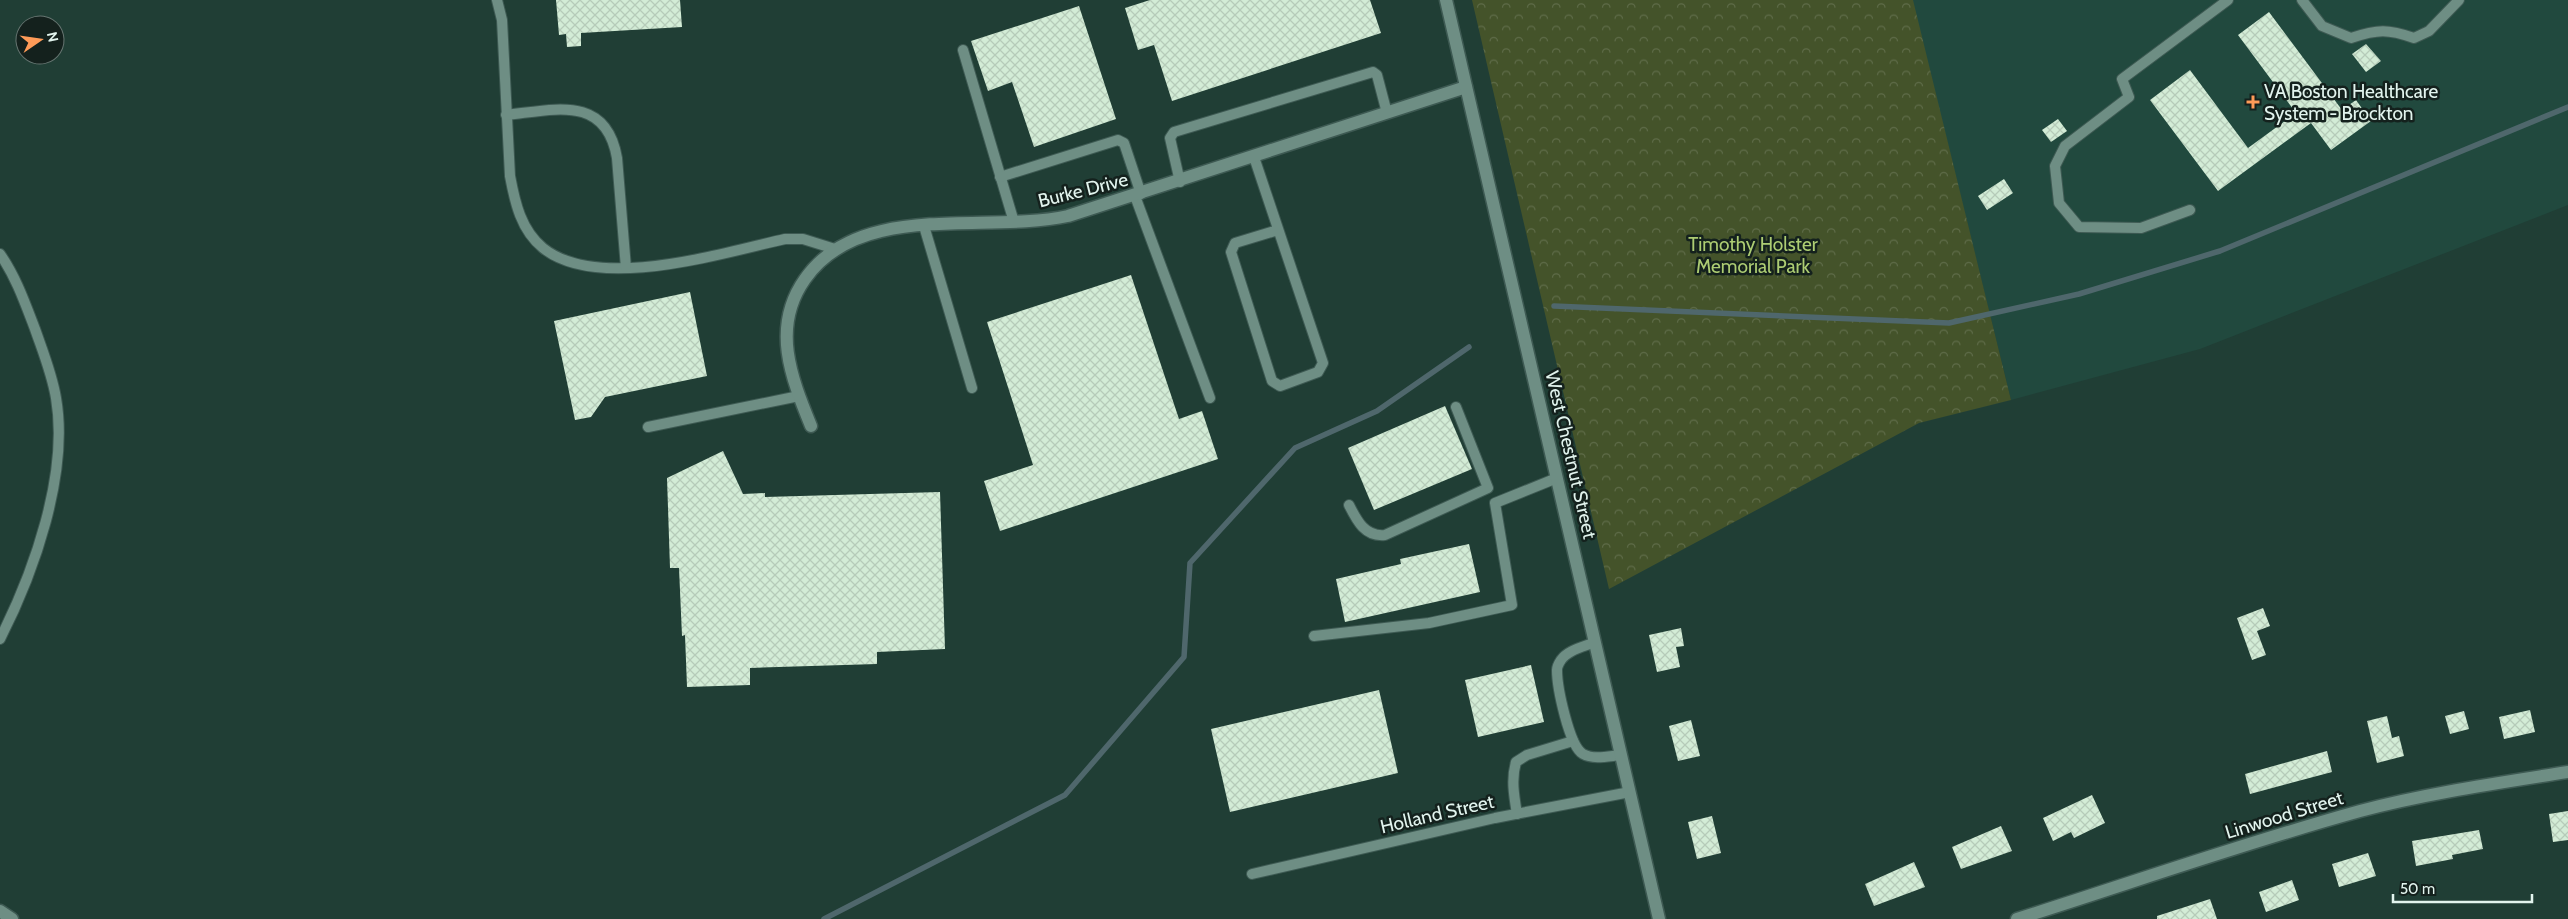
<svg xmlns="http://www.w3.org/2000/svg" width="2568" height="919" font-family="Cabin,sans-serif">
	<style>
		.built { fill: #21493e }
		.park { fill: url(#park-crowns) }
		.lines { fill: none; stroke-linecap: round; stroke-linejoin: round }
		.stream { stroke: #4f676c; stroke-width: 5.5 }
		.building { fill: url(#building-cross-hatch) }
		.service-casing { stroke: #3e5a53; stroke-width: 12 }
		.minor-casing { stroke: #3e5a53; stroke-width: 15 }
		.tertiary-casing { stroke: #3e5a53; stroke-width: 15 }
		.secondary-casing { stroke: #3e5a53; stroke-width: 15 }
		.service { stroke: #6e8e84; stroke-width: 10 }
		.minor { stroke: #6e8e84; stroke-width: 12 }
		.tertiary { stroke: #6e8e84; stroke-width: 12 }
		.secondary { stroke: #6e8e84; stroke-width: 12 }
		.poi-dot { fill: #fe9b58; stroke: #14211d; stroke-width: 2 }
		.labels { text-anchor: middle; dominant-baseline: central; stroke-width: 5; stroke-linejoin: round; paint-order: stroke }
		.poi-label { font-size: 19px; fill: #e2f4ee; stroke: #14211d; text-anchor: start }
		.street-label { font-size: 19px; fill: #e2f4ee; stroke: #14211d }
		.park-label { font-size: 19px; fill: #adcd73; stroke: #14211d }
	</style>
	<defs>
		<pattern id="park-crowns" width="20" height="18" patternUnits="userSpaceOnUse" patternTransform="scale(1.25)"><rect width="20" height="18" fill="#44532a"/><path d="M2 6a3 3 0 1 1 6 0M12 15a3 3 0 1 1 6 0" fill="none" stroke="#5f6c49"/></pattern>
		<pattern id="building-cross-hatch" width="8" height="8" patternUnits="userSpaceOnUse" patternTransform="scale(1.25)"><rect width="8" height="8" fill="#d3ecd6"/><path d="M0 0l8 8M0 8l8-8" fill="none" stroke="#b6cbb9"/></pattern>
	</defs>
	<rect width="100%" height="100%" fill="#203e35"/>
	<polygon class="built" points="1912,0 2568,0 2568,205 2200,349 2011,400"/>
	<polygon class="park" points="1472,0 1913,0 2011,400 1919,423 1609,589"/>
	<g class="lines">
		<g class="stream">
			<polyline points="1554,306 1949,323 2079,294 2220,251 2568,107"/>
			<polyline points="824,919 1065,795 1184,657 1190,563 1295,448 1377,411 1469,347"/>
		</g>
	</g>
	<g class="building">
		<polygon points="556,0 680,0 682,27 581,33 581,46 567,47 566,34 559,35"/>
		<polygon points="1150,0 1370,0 1381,33 1172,101 1154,45 1138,50 1125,8"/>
		<polygon points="1079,6 1116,119 1034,147 1012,82 988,91 971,41"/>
		<polygon points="2269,12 2342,110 2356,100 2371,121 2331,150 2311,123 2218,191 2150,100 2190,70 2248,148 2296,113 2238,35"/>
		<polygon points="2366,44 2381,61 2366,72 2352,54"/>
		<polygon points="2058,119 2067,131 2051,142 2042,130"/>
		<polygon points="2004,179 2013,193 1987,210 1978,196"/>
		<polygon points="1131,275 1179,419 1202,411 1218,459 1000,531 984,481 1033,465 987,322"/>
		<polygon points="690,292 707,376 605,397 591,417 575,420 554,321"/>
		<polygon points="1445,406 1472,469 1374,510 1348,448"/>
		<polygon points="723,451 743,494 765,493 765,497 940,492 945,649 877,652 877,664 750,668 750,685 687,687 685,635 682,636 679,568 670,568 667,478"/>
		<polygon points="1469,544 1480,592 1345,622 1336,579 1401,564 1400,559"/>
		<polygon points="2263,608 2270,626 2257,631 2266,655 2252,660 2237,618"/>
		<polygon points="1681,628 1684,646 1676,647 1680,667 1657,672 1649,635"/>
		<polygon points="1531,665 1544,722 1478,737 1465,680"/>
		<polygon points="1379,690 1398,773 1230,812 1211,729"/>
		<polygon points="2530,710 2535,732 2504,739 2499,717"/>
		<polygon points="2464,711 2469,729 2450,734 2445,716"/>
		<polygon points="2387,716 2392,738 2399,736 2404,756 2377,763 2367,721"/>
		<polygon points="1691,720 1700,756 1678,761 1669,726"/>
		<polygon points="2327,751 2332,772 2250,794 2245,774"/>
		<polygon points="2092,795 2105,823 2074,838 2071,832 2053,841 2043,818"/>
		<polygon points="2568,811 2568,840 2553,842 2549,814"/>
		<polygon points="1712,816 1721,853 1697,859 1688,822"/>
		<polygon points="2001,826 2012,851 1961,869 1952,847"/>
		<polygon points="2479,830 2483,849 2452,855 2453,859 2416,866 2412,841"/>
		<polygon points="2368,853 2376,876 2339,887 2332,864"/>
		<polygon points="1914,862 1925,887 1874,906 1865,884"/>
		<polygon points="2292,880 2299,900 2266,912 2259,892"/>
		<polygon points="2210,899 2217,919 2157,919 2157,916"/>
	</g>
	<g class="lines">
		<defs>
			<g id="service">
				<path d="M 497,0 L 502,20 L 510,176 C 515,203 521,230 543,248 C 598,292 722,253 785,239 L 803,239 L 835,249"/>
				<path d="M 2302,0 L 2322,26 L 2351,38 C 2378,29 2388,29 2414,38 L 2429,31 L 2459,0"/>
				<polyline points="963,50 1014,222"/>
				<path d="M 506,115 C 554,110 606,94 617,158 L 626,268"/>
				<polyline points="1254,157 1323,363 1318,372 1280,386 1272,381 1231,252 1235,243 1278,230"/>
				<polyline points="1000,177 1118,140 1124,143 1141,194"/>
				<polyline points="1180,182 1170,138 1174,132 1373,72 1377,75 1387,113"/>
				<polyline points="1135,196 1210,398"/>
				<polyline points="2190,210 2141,228 2079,227 2059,203 2055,166 2065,146 2129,97 2122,79 2228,0"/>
				<polyline points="924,226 972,388"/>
				<path d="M 0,254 C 16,277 25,303 35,329 C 43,352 52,374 56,398 C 69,474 34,572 0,639"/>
				<polyline points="648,427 799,396"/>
				<path d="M 1349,505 C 1357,521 1365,537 1385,535 L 1488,488 L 1456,407"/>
				<polyline points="1314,636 1429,623 1512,605 1495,503 1557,478"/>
				<path d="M 1595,642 C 1583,647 1568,650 1561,660 C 1559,663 1557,667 1557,670 C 1557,687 1569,746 1583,754 C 1594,760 1609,756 1621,755"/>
				<path d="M 1517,814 C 1514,796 1511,779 1516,762 L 1527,755 L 1573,741"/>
				<polyline points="1252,874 1495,818 1630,792"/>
			</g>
			<path id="minor" d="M 811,426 C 791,377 771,327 805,279 C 860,200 985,234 1068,216 L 1466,87"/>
			<g id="tertiary">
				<polyline points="0,911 12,919"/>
				<path d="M 2017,919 C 2131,883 2244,843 2360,811 C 2428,793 2499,783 2568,772"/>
			</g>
			<polyline id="secondary" points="1446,0 1659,919"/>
		</defs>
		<use href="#service" class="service-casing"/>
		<use href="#minor" class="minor-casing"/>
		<use href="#tertiary" class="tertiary-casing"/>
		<use href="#secondary" class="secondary-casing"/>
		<use href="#service" class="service"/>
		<use href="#minor" class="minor"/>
		<use href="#tertiary" class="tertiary"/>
		<use href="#secondary" class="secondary"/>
	</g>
	<path class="poi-dot" d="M2250.5 94.5h5v5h5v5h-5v5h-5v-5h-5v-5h5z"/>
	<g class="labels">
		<g class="poi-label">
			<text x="2264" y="91">VA Boston Healthcare<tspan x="2264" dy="22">System - Brockton</tspan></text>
		</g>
		<g class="street-label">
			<text transform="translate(1083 190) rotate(-14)">Burke Drive</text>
			<text transform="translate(1571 455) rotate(77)">West Chestnut Street</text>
			<text transform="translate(1437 814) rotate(-13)">Holland Street</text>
			<text transform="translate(2284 815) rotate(-17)">Linwood Street</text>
		</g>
		<g class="park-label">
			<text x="1753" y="244">Timothy Holster<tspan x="1753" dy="22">Memorial Park</tspan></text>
		</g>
	</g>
	<g transform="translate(40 40) rotate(77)"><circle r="24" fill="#14211d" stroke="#667571"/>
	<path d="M0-4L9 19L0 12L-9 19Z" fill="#fe9b58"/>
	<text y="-8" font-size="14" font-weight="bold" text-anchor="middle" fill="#e2f4ee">N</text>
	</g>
	<path d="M2393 894v8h139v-8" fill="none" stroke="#e2f4ee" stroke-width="2.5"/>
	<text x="2400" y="894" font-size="15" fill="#e2f4ee" stroke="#14211d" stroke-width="4" paint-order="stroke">50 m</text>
</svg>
